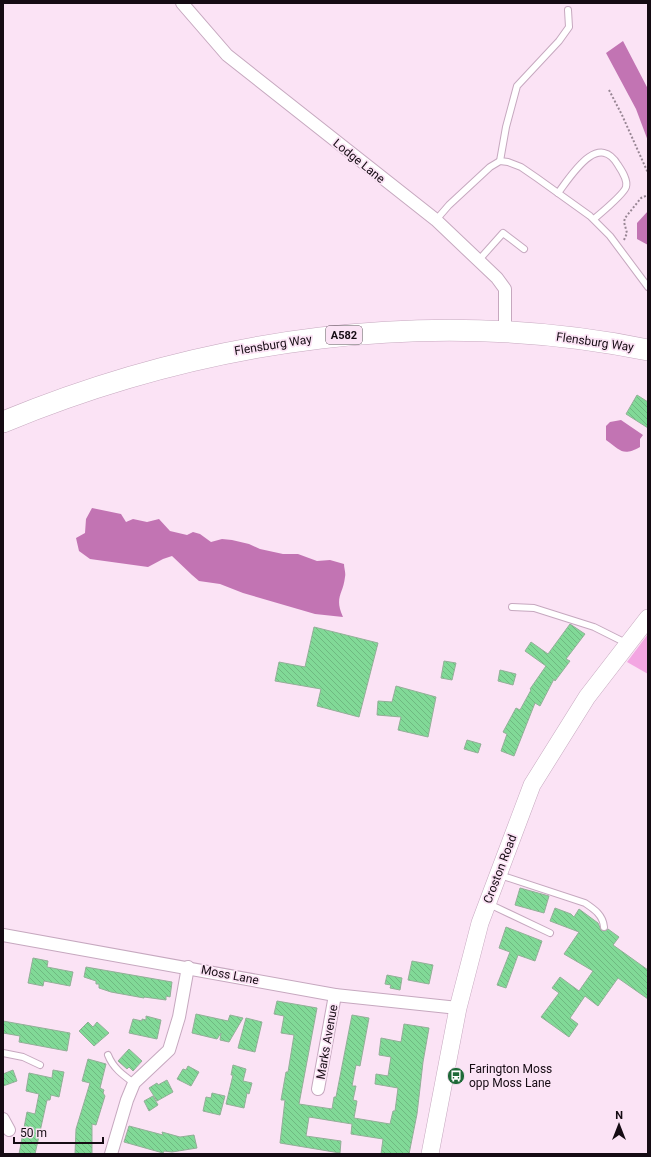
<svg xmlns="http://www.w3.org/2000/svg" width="651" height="1157" font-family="Roboto,sans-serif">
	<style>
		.green { fill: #f3a6e2 }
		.water { fill: #c274b3 }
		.building { fill: url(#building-back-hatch); stroke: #93af98 }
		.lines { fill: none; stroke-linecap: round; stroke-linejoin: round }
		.lane-casing { stroke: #c6a8bf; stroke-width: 8 }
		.street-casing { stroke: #c6a8bf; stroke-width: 14 }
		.secondary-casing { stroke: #c6a8bf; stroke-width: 18 }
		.highway-casing { stroke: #c6a8bf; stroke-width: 22 }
		.path { stroke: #988694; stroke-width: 2; stroke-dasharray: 2 2; stroke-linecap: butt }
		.lane { stroke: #fff; stroke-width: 6 }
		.street { stroke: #fff; stroke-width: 12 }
		.secondary { stroke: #fff; stroke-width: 17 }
		.highway { stroke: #fff; stroke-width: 21 }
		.labels { text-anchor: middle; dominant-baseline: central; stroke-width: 3.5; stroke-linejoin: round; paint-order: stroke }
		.shield { fill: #fbe3f5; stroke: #5a4c57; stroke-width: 1 }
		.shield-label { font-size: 11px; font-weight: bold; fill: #150b13 }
		.street-label { font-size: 12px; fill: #150b13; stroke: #fbe3f5 }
		.poi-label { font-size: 12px; fill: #150b13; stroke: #fbe3f5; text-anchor: start }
	</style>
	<defs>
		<pattern id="building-back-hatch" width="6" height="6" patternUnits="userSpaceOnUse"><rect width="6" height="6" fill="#81d997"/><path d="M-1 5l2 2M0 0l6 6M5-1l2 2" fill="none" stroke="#6fb981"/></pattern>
	</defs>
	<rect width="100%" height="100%" fill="#fbe3f5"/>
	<polygon class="green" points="648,634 648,674 627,662"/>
	<g class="water">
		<polygon points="623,41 648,89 648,141 636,109 606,53"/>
		<polygon points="648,211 648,245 637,239 637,223"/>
		<path d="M 621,420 L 643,435 L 640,439 L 640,447 C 622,457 621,450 606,440 L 606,426 L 610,422 Z"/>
		<path d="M 92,508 L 121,514 L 126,522 L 133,519 L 147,522 L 159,519 L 170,531 L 187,535 L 193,532 L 200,534 L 211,542 L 222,539 L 232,540 L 249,544 L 260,549 L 283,554 L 298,554 L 317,561 L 330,560 L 344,564 C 344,568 346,573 345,577 C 343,595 334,597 343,617 L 315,614 L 243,593 L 220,584 L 199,581 L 192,575 L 172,556 L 163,559 L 148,567 L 90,559 L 79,551 L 76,538 L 85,533 L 86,519 Z"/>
	</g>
	<g class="building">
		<polygon points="637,395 648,402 648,428 626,414"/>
		<polygon points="570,624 585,634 566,659 570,661 555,681 554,679 540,706 535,703 514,756 501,751 507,734 503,732 516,708 520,710 531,690 530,689 546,666 525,651 531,642 548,654"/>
		<polygon points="314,627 378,643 359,717 317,706 321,689 275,681 279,662 305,667"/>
		<polygon points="444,661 456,663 452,680 441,678"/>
		<polygon points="500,670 516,674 513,685 498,681"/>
		<polygon points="396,686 436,697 428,737 398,730 401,717 377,715 378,701 392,702"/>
		<polygon points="467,740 481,744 478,753 464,749"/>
		<polygon points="520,888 549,896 544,913 515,905"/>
		<polygon points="555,908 571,914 574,917 579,909 598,923 601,930 604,931 608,929 619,937 613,945 648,970 648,999 618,978 598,1006 585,996 570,1018 578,1024 569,1037 541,1017 559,993 552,988 560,977 579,991 593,971 564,954 579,932 550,921"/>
		<polygon points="506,927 542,941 535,961 518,955 506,988 497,985 510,952 499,948"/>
		<polygon points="33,958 48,961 47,967 73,972 70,986 44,981 43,986 28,983"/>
		<polygon points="412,961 433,965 429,984 408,980"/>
		<polygon points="86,967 172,982 170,997 166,996 166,1000 144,997 144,998 111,992 99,988 99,984 96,984 96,981 84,977"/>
		<polygon points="387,975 402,978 400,990 390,988 391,985 385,984"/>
		<polygon points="277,1001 317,1008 299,1104 332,1109 334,1097 336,1097 352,1015 369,1018 360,1066 356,1065 352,1086 356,1086 353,1100 357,1101 354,1118 390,1124 393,1111 395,1111 398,1088 375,1084 376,1074 388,1076 391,1057 379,1055 381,1038 401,1042 404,1024 429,1028 423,1062 417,1114 409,1154 381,1154 383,1139 351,1134 352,1124 309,1117 306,1136 341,1141 340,1153 280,1143 285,1100 281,1100 286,1072 288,1072 294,1035 281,1033 284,1016 274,1014"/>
		<polygon points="196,1014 228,1021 230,1015 243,1018 229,1042 220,1040 221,1033 217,1039 192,1033"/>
		<polygon points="146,1016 161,1020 157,1039 129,1033 133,1019 142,1021 142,1019 146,1020"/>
		<polygon points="246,1018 262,1022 255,1052 238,1048"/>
		<polygon points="3,1021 70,1033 67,1051 19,1042 20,1036 3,1033"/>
		<polygon points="88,1022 93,1027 97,1022 109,1033 94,1046 79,1031"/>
		<polygon points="129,1049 142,1061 133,1071 129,1067 127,1069 118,1061"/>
		<polygon points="88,1059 106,1064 100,1088 104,1090 103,1093 105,1096 96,1125 92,1124 92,1154 75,1154 76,1129 90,1083 82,1081"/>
		<polygon points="233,1065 246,1069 243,1081 252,1083 249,1094 247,1093 244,1108 226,1104 233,1075 231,1075"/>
		<polygon points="188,1066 199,1072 191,1086 177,1079 183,1069 186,1070"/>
		<polygon points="13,1070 17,1081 3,1086 3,1074"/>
		<polygon points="53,1070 64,1072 59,1097 51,1095 50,1100 47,1100 35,1154 19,1154 27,1112 35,1114 39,1094 26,1091 29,1073 52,1078"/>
		<polygon points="167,1080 173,1092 157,1101 149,1088 157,1083 158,1085"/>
		<polygon points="212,1093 225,1096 220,1115 203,1111 206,1097 211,1098"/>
		<polygon points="153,1096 158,1105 149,1111 144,1101"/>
		<polygon points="129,1126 163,1135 162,1132 180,1137 194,1135 197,1148 172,1152 164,1151 163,1153 124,1142"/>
	</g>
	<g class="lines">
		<defs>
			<g id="lane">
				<polyline points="500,161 506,127 517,86 559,41 569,27 568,10"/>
				<path d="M 558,193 C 571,176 598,131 618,165 C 622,171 628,180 626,187 C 624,194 601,213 594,219"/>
				<polyline points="436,220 449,205 490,167 500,161 508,162 521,167 537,178 590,216 610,236 648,287"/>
				<polyline points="478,261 503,233 524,249"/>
				<polyline points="512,607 534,608 594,627 626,643"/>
				<path d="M 500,875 L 585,903 C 594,909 603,915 604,927"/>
				<polyline points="489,904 550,933"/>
				<polyline points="3,1053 23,1057 40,1065"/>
				<path d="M 108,1055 C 113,1068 123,1075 134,1083"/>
			</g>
			<g id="street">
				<polyline points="182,3 227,55 436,220 497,278 505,289 505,333"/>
				<polyline points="3,935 335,995 458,1008"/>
				<polyline points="318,1089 335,995"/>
				<polyline points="3,1119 9,1130"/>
				<polyline points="111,1154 127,1100 134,1083 169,1050 179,1017 188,967"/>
			</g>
			<polyline id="secondary" points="430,1154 458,1008 480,923 532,785 587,697 648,618"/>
			<path id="highway" d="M 3,422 C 206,338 432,306 648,350"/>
		</defs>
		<use href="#lane" class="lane-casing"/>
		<use href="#street" class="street-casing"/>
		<use href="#secondary" class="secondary-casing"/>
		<use href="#highway" class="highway-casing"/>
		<g class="path">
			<polyline points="609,90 622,115 648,173"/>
			<polyline points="624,240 627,233 624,222 625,218 641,198 648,195"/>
		</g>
		<use href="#lane" class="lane"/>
		<use href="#street" class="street"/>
		<use href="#secondary" class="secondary"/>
		<use href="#highway" class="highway"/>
	</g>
	<defs>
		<symbol id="bus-disc" viewBox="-11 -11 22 22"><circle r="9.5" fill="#1e6938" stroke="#fbe3f5"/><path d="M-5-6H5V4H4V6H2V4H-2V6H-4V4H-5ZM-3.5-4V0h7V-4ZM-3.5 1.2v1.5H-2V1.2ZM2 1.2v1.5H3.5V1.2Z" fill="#fff"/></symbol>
	</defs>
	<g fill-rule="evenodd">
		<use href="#bus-disc" x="446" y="1066" width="20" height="20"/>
	</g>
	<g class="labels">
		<rect class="shield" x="326" y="326" width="36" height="18" rx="3"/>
		<g class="shield-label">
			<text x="344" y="335">A582</text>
		</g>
		<g class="street-label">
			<text transform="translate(359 161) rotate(39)">Lodge Lane</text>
			<text transform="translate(595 342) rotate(8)">Flensburg Way</text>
			<text transform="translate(273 345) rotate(-9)">Flensburg Way</text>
			<text transform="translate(500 869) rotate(-69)">Croston Road</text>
			<text transform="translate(230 975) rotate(11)">Moss Lane</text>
			<text transform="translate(327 1042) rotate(-80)">Marks Avenue</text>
		</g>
		<g class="poi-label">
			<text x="469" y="1069">Farington Moss<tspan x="469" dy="14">opp Moss Lane</tspan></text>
		</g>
	</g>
	<rect width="651" height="1157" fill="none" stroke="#150b13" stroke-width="8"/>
	<g transform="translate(619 1125)" stroke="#fbe3f5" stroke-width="3" paint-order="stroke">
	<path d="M0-3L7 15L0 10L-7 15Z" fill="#150b13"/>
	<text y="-6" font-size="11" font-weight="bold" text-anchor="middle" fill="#150b13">N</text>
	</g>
	<path d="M14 1137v6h89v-6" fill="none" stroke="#150b13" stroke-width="2"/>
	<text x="20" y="1137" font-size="12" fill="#150b13" stroke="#fbe3f5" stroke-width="3" paint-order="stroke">50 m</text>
</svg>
